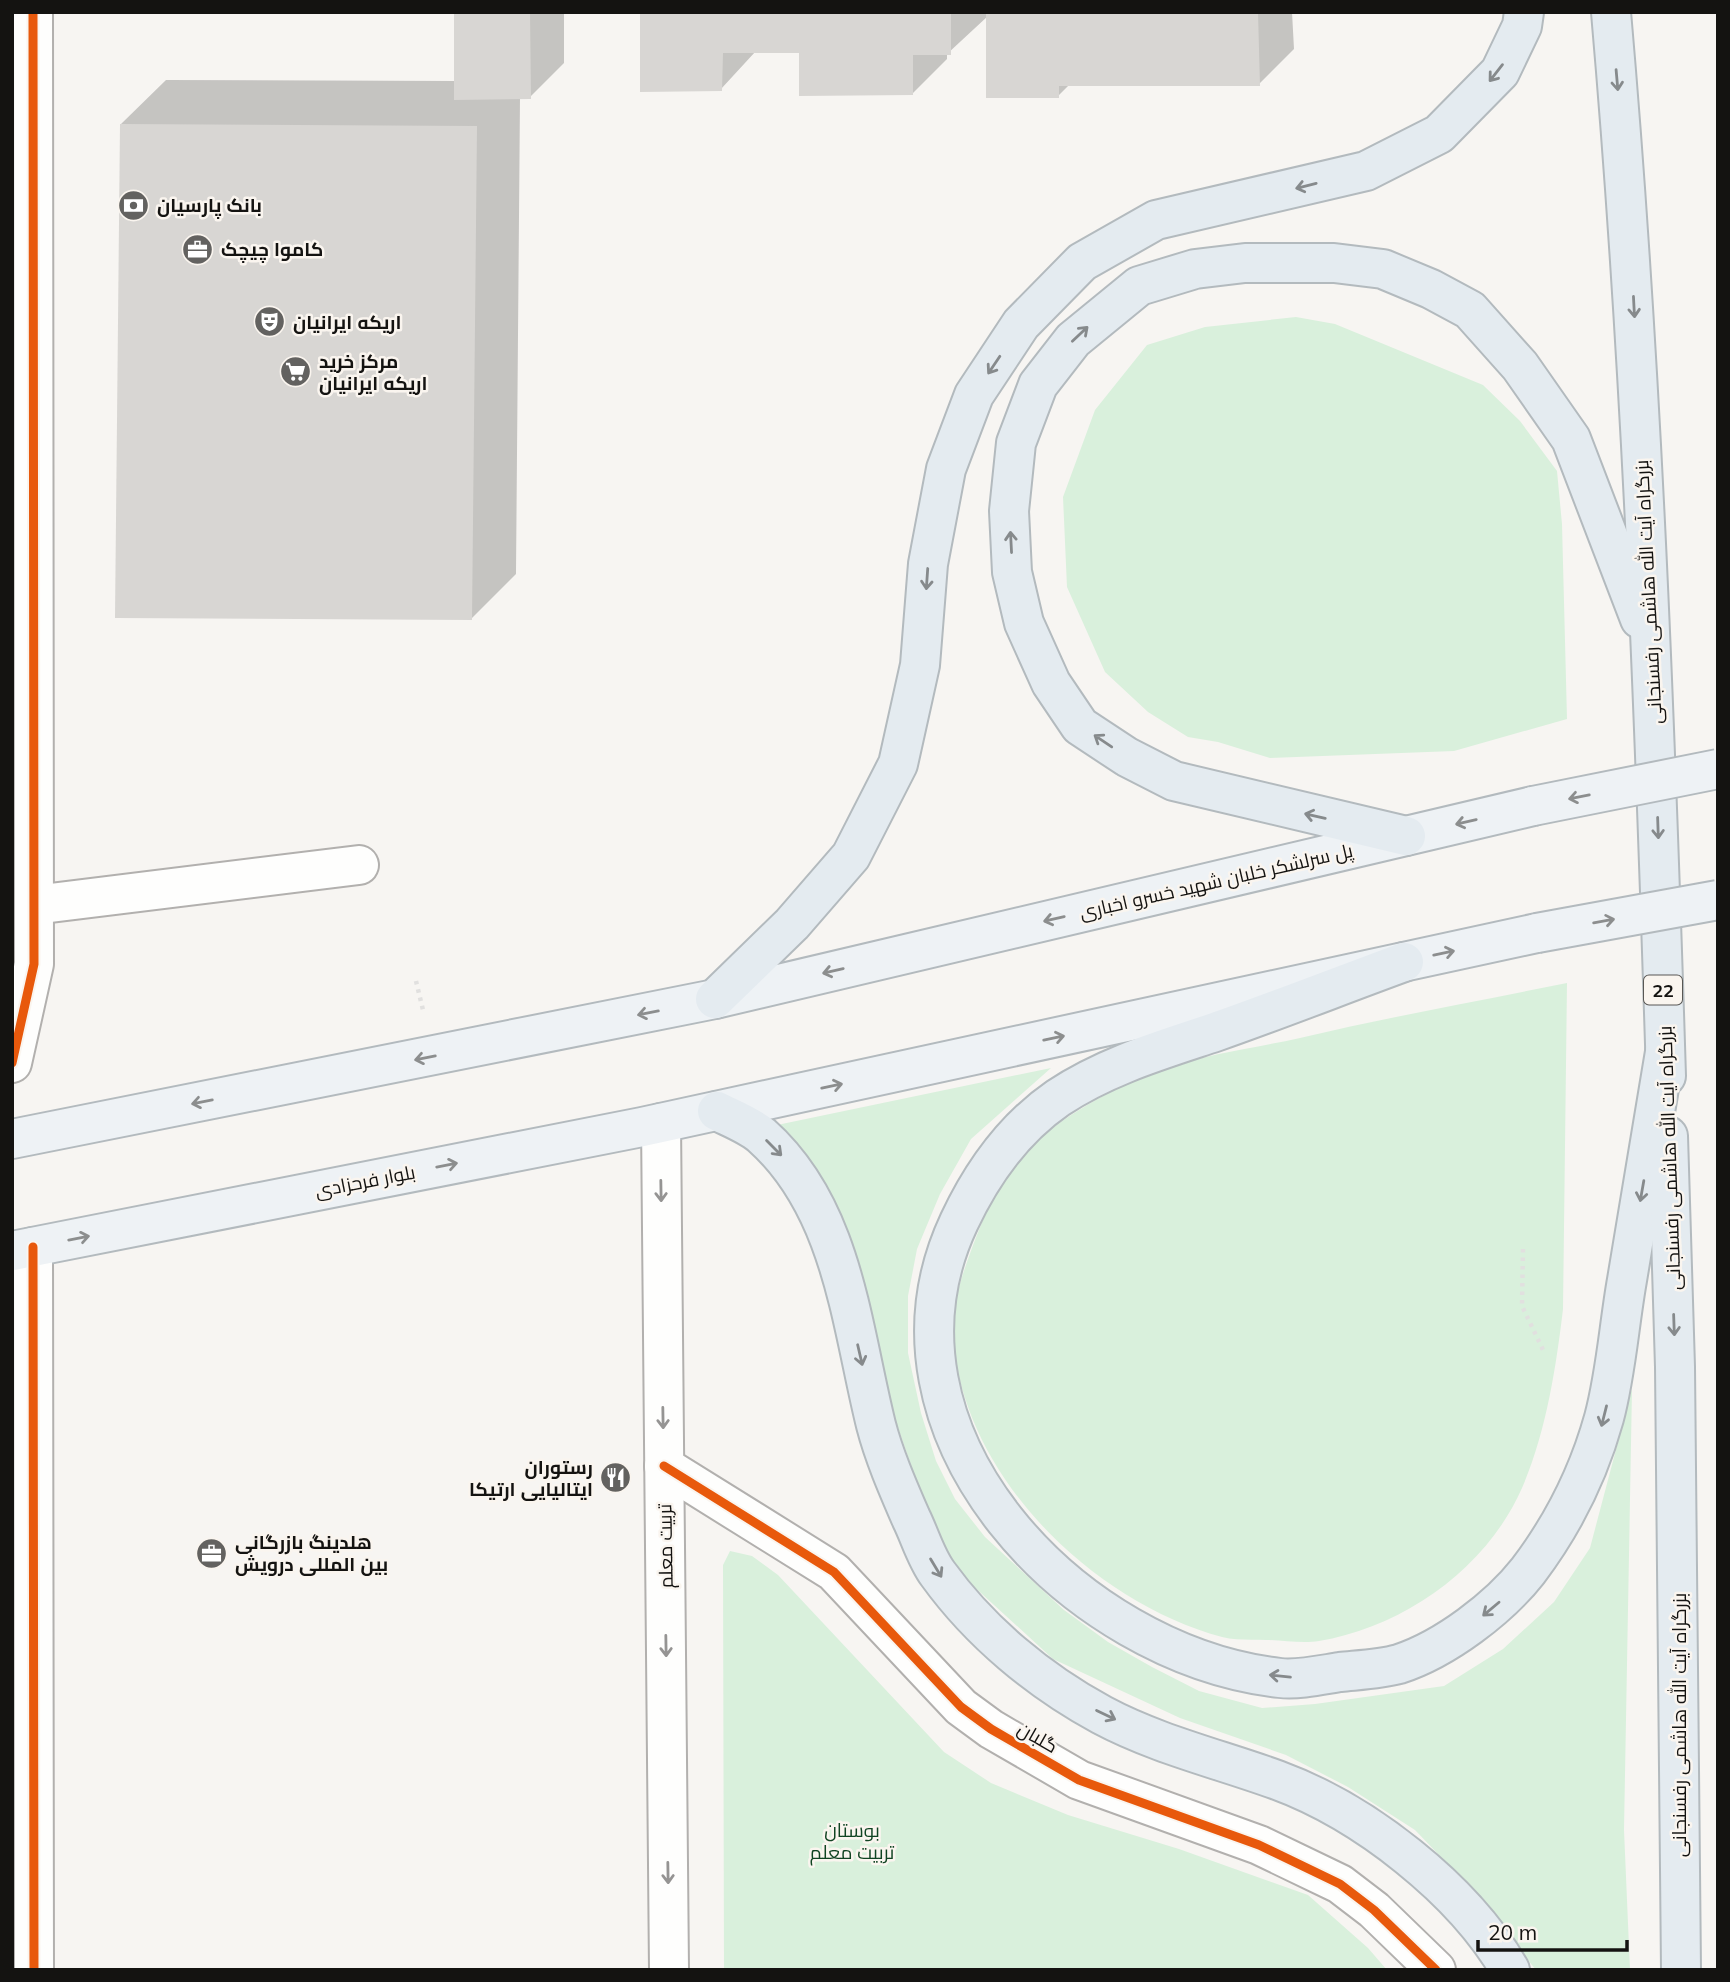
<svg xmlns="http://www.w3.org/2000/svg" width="1730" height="1982" font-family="Mulish,Cairo,sans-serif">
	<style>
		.green { fill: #d9f0dc }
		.shadow { fill: #0003 }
		.building { fill: #d8d6d3 }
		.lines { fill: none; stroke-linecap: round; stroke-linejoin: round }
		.minor-casing { stroke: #b2b0ae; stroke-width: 42 }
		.major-casing { stroke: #b3babe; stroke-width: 42 }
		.highway-casing { stroke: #b3babe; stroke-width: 42 }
		.path { stroke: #e1e0df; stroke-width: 4.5; stroke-dasharray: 3.5 5; stroke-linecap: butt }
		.minor { stroke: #fefefd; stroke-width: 38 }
		.major { stroke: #eef2f5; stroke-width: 38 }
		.highway { stroke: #e4ebf0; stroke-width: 38 }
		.major-bridge-casing { stroke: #b3babe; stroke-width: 42; stroke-linecap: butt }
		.major-bridge { stroke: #eef2f5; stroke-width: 38 }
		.cycleway-casing { stroke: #faf5ef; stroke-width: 13 }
		.cycleway { stroke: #e8590c; stroke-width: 9 }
		.oneway { stroke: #868a8c }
		.oneway2 { stroke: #8c8e8e }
		.oneway3 { stroke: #959493 }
		.labels { text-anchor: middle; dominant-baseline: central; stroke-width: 5; stroke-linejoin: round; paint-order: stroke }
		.shield { fill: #faf5ef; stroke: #595754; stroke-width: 2 }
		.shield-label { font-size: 18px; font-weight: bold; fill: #141311 }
		.poi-label { font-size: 19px; font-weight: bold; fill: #141311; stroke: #faf5ef; text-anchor: start }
		.street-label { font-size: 19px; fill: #141311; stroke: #faf5ef }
		.park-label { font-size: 19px; fill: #104422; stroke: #faf5ef }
	</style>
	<rect width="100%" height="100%" fill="#f7f5f2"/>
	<g class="green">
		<polygon points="1296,317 1335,324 1483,385 1520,421 1557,471 1562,524 1567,719 1454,751 1270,758 1218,742 1188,737 1148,712 1105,672 1067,587 1063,497 1095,410 1147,345 1205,327"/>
		<path d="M 1567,983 L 1563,1309 C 1556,1368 1546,1433 1522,1488 C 1487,1568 1404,1627 1319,1641 C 1302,1644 1283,1640 1266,1640 C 1252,1639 1236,1641 1222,1637 C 1092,1602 960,1474 953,1333 C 952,1304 962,1275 972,1248 C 986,1211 1003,1170 1034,1143 C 1070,1112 1118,1085 1163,1069 C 1206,1054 1255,1048 1300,1038 C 1389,1017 1478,1001 1567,983 Z"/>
		<polygon points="1051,1068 971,1139 940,1194 917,1249 908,1296 908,1353 921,1413 936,1461 955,1499 985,1537 1064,1610 1108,1642 1152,1667 1199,1691 1262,1708 1315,1704 1444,1686 1503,1649 1554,1602 1590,1548 1632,1389 1624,1830 1630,1970 1536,1970 1463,1880 1415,1830 1348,1787 1286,1755 1180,1718 1053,1659 958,1572 932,1526 894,1416 865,1298 841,1224 823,1180 777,1125"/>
		<polygon points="730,1551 752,1556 778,1575 944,1752 991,1783 1068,1815 1179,1849 1308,1895 1368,1948 1387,1970 724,1970 723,1565"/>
	</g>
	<g class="shadow">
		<polygon points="455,12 564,12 564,63 530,97 520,98 516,574 472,618 121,124 166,80 456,81"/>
		<polygon points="641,12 1292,12 1294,49 1259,84 1069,85 1058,96 988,16 947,54 947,59 912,94 801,51 756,51 721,89"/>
	</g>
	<g class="building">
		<polygon points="454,12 530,12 531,99 454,100"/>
		<polygon points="640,12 951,12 951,55 913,55 913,95 799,96 799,53 723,53 722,91 640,92"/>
		<polygon points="986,12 1258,12 1260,86 1059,86 1059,98 986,98"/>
		<polygon points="120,124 477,126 472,620 115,618"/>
	</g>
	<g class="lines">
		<defs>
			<g id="minor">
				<polyline points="34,905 359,865"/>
				<polyline points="12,1063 34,964 33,12"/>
				<polyline points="661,1123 669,1970"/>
				<polyline points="33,1247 34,1970"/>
				<polyline points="664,1466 834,1572 961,1707 991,1729 1079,1780 1259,1845 1340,1884 1374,1910 1436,1970"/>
			</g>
			<g id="major">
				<polyline points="12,1139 715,999 1533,806"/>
				<polyline points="12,1251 642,1127 1537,933"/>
			</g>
			<g id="highway">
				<path d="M 1611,12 C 1642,366 1655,721 1666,1076"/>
				<polyline points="1406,836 1174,781 1127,757 1080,726 1051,683 1024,623 1012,572 1009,511 1016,443 1038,385 1073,340 1139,286 1195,269 1245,263 1334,263 1383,269 1431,289 1470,310 1520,366 1571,439 1640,619"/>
				<path d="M 1404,962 C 1341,985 1278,1010 1215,1032 C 1161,1050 1106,1066 1058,1098 C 1013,1129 982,1173 959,1222 C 860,1433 1075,1655 1280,1678 C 1299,1680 1321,1675 1340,1672 C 1359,1670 1381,1669 1399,1664 C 1445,1649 1499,1608 1528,1571 C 1562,1526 1589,1472 1604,1418 C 1616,1374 1619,1325 1627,1280 C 1640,1204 1652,1128 1665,1052"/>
				<polyline points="715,999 792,924 851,856 898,764 920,665 928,564 946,469 974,395 1021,324 1082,262 1156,220 1366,171 1439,134 1500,72 1522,26 1524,12"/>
				<path d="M 717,1111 C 731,1118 749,1125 761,1135 C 843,1208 851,1324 876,1425 C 884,1456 898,1488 911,1518 C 920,1536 926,1558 938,1574 C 980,1632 1039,1681 1102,1715 C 1156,1744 1219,1759 1277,1780 C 1364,1812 1463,1889 1510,1970"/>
				<polyline points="1668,1136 1675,1367 1681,1970"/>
			</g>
		</defs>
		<use href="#minor" class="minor-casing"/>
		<use href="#major" class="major-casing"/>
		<use href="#highway" class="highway-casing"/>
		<g class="path">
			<polyline points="416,981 423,1010"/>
			<polyline points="1523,1249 1522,1306 1545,1354"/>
		</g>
		<use href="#minor" class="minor"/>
		<use href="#major" class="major"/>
		<use href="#highway" class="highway"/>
		<defs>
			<g id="major-bridge">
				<polyline points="1533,806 1718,769"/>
				<polyline points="1537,933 1718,900"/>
			</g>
		</defs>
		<use href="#major-bridge" class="major-bridge-casing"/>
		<use href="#major-bridge" class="major-bridge"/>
		<defs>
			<g id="cycleway">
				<polyline points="12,1063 34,964 33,12"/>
				<polyline points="33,1247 34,1970"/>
				<polyline points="664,1466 834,1572 961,1707 991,1729 1079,1780 1259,1845 1340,1884 1374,1910 1436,1970"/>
			</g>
		</defs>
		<use href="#cycleway" class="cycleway-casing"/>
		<use href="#cycleway" class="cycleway"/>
	</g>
	<defs><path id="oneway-shaft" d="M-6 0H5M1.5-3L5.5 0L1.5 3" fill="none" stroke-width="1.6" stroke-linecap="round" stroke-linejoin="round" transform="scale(1.75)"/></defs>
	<g class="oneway">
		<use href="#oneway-shaft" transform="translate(1496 73) rotate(128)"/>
		<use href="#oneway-shaft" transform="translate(1617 80) rotate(85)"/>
		<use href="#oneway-shaft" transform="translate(1306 186) rotate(166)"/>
		<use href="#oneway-shaft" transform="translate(1634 307) rotate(87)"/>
		<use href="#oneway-shaft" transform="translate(1080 334) rotate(-43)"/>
		<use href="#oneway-shaft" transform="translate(994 365) rotate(124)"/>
		<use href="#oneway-shaft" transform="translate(1011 542) rotate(-93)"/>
		<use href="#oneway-shaft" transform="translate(927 579) rotate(94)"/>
		<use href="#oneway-shaft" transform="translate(1103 741) rotate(-146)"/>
		<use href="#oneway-shaft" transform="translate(1315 816) rotate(-167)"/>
		<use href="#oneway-shaft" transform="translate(1658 828) rotate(88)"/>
		<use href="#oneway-shaft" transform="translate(774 1148) rotate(45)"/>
		<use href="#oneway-shaft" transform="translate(1642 1191) rotate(100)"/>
		<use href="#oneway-shaft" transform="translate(1674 1325) rotate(88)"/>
		<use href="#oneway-shaft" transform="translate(860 1355) rotate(77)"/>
		<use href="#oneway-shaft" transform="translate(1604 1416) rotate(104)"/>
		<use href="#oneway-shaft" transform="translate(936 1568) rotate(59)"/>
		<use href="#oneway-shaft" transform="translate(1491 1609) rotate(140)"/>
		<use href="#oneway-shaft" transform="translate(1280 1676) rotate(-174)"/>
		<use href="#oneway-shaft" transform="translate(1106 1715) rotate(26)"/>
	</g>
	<g class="oneway2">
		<use href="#oneway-shaft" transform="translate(1579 797) rotate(169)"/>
		<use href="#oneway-shaft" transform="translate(1466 822) rotate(167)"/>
		<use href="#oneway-shaft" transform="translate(1054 919) rotate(167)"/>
		<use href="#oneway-shaft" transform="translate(1604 921) rotate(-10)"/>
		<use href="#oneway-shaft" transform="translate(1444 953) rotate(-12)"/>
		<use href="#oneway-shaft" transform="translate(833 971) rotate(167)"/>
		<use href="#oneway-shaft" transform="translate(648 1013) rotate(169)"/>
		<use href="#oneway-shaft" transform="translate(1054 1038) rotate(-12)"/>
		<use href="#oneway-shaft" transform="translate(425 1058) rotate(169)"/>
		<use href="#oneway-shaft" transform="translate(832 1086) rotate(-12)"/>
		<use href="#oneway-shaft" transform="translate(202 1102) rotate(169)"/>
		<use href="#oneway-shaft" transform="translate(447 1165) rotate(-11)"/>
		<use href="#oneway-shaft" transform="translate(79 1238) rotate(-11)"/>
	</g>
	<g class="oneway3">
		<use href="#oneway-shaft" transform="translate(661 1191) rotate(89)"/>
		<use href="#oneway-shaft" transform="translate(663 1418) rotate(89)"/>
		<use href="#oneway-shaft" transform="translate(666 1646) rotate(89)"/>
		<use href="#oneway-shaft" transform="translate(668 1873) rotate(89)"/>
	</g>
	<defs>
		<symbol id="bank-disc" viewBox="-11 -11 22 22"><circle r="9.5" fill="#636260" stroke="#faf5ef"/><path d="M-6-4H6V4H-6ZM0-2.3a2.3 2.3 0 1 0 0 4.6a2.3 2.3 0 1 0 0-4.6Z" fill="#fff"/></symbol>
		<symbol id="office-disc" viewBox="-11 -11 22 22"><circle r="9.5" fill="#636260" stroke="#faf5ef"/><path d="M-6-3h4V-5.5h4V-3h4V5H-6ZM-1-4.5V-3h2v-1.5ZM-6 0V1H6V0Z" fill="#fff"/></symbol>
		<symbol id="theatre-disc" viewBox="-11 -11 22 22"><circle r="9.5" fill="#636260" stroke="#faf5ef"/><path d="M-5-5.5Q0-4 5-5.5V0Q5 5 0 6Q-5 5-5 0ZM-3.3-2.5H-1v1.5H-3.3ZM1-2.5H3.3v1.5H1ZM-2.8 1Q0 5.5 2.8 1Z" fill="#fff"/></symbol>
		<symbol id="supermarket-disc" viewBox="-11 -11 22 22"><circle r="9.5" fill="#636260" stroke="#faf5ef"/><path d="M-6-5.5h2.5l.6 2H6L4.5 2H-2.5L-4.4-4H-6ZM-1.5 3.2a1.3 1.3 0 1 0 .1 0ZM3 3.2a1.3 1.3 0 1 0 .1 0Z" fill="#fff"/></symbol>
		<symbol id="restaurant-disc" viewBox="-11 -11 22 22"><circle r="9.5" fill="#636260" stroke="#faf5ef"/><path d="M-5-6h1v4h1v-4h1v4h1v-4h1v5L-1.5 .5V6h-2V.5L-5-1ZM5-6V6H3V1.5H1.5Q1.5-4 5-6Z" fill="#fff"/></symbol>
	</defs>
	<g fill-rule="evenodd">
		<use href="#bank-disc" x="116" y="188" width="35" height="35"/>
		<use href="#office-disc" x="180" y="232" width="35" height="35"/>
		<use href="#theatre-disc" x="252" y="304" width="35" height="35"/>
		<use href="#supermarket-disc" x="278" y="354" width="35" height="35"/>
		<use href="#restaurant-disc" x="598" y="1460" width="35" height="35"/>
		<use href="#office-disc" x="194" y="1536" width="35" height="35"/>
	</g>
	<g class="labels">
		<rect class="shield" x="1644" y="975.5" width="38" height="29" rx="5"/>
		<g class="shield-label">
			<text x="1663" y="990">22</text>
		</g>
		<g class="poi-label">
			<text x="157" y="205">بانک پارسیان</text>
			<text x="221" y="249">کاموا چیچک</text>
			<text x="293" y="322">اریکه ایرانیان</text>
			<text x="319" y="361">مرکز خرید<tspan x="319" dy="22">اریکه ایرانیان</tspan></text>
			<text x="593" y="1467" text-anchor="end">رستوران<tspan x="593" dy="22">ایتالیایی ارتیکا</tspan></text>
			<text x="235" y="1542">هلدینگ بازرگانی<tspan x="235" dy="22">بین المللی درویش</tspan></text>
		</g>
		<g class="street-label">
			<text transform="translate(1648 592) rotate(-93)">بزرگراه آیت الله هاشمی رفسنجانی</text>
			<text transform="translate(1216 881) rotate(-13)">پل سرلشکر خلبان شهید خسرو اخباری</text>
			<text transform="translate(1669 1158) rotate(-92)">بزرگراه آیت الله هاشمی رفسنجانی</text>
			<text transform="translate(365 1181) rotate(-11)">بلوار فرحزادی</text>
			<text transform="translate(665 1546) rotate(-91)">تربیت معلم</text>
			<text transform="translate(1679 1725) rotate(-90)">بزرگراه آیت الله هاشمی رفسنجانی</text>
			<text transform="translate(1038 1737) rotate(30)">گلبان</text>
		</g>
		<g class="park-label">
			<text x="852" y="1830">بوستان<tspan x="852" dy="22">تربیت معلم</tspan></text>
		</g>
	</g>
	<rect width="1730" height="1982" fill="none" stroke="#141311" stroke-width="28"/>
	<path d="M1478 1940v10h149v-10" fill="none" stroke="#141311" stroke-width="3.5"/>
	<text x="1488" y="1940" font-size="21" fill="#141311" stroke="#faf5ef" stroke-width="5" paint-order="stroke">20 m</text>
</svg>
